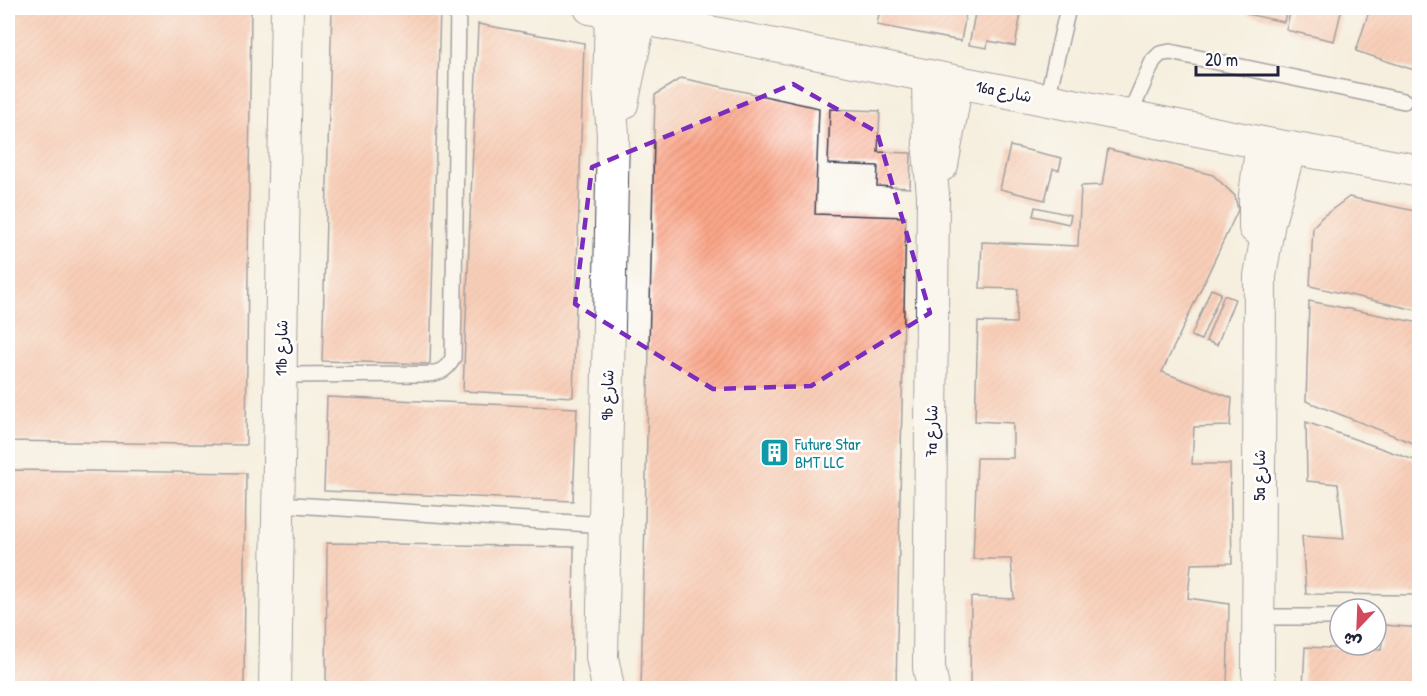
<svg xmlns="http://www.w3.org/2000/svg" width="1427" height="696" font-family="'Patrick Hand','Playpen Sans Arabic',sans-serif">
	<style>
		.building { fill: url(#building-hatch) }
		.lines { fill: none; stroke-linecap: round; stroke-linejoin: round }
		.service-casing { stroke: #424154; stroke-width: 18 }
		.minor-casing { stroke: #424154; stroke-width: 34 }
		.service { stroke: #fff; stroke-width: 15 }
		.minor { stroke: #fff; stroke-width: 32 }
		.marked { fill: none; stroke: #7b2cbf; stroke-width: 4.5; stroke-dasharray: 12 8; stroke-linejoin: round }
		.labels { text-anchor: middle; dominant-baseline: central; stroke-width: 5; stroke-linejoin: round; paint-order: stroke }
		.street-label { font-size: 16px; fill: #22223b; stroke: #fff }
		.culture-label { font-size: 16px; fill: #0d838f; stroke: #fff; text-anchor: start }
	</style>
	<defs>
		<pattern id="building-hatch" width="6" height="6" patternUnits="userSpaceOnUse" patternTransform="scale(1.5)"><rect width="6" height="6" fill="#fba688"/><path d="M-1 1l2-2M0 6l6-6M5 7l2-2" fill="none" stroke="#d78f76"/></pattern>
	</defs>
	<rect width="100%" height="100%" fill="#fff"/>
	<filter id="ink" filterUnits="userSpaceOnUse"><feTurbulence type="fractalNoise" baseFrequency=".0167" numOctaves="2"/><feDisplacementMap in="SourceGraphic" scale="12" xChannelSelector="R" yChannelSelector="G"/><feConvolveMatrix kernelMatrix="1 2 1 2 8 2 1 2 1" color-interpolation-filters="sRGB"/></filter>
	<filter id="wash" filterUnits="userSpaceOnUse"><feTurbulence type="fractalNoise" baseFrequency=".008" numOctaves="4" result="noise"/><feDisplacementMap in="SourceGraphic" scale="24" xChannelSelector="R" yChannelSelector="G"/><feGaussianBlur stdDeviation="1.35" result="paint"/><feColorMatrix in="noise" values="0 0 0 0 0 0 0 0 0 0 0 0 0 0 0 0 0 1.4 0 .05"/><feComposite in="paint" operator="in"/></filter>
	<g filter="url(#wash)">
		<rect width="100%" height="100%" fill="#f6efdf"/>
		<g id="blocks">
			<g class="building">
				<polygon points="8,8 251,8 246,445 8,441"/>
				<polygon points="332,8 440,8 430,364 322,361"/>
				<polygon points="880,8 967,8 961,41 877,25"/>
				<polygon points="976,8 1022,8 1015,46 988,41 987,48 969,45"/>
				<polygon points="1248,8 1287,8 1284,22 1247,14"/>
				<polygon points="1291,8 1342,8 1334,41 1286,30"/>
				<polygon points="1370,8 1396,8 1420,15 1420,72 1356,51"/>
				<polygon points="478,24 584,43 573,397 463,391"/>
				<polygon points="681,78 819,108 815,214 906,217 896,688 641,688 655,95"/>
				<polygon points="830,109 880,111 878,152 911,153 910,188 877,186 878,166 828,164"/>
				<polygon points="1010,146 1062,158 1059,170 1053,169 1045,200 1000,189"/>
				<polygon points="1108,149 1213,175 1235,196 1238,210 1162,372 1232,398 1230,426 1194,427 1192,464 1230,464 1232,563 1191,564 1188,598 1229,604 1227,688 970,688 971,597 1014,599 1011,559 973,559 977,458 1013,458 1013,423 975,421 978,322 1016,323 1018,289 980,288 982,242 1078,246 1081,186 1102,185"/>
				<polygon points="1349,197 1420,212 1420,311 1310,286 1313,227 1322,217"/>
				<polygon points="1035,207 1071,215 1069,224 1033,216"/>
				<polygon points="1211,289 1221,293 1201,340 1191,336"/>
				<polygon points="1224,295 1235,299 1217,345 1206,341"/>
				<polygon points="1309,301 1420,323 1420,446 1306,401"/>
				<polygon points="327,397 577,408 573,501 324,491"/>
				<polygon points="1306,422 1420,462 1420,595 1306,594 1302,536 1344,539 1338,484 1307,481"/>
				<polygon points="8,470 246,473 244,688 8,688"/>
				<polygon points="327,543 574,547 572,688 326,688"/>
				<polygon points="1384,625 1420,628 1420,688 1303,688 1305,647 1381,650"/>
			</g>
		</g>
	</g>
	<g filter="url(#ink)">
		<use href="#blocks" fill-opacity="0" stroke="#424154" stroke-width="1.5"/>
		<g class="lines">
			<defs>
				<g id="service">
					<polyline points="1047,99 1068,8"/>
					<polyline points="1129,116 1153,61 1160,54 1170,52 1404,101"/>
					<path d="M 281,375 L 428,374 C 441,373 447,369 453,358 L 458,8"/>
					<polyline points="279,504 605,525"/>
					<polyline points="1259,617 1340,617"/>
				</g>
				<g id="minor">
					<polyline points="590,8 1262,143 1420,171"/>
					<polyline points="928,76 929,152 933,195 929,667 933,688"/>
					<polyline points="622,104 640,18"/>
					<polyline points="942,165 957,82"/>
					<polyline points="1255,228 1255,195 1262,143"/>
					<polyline points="275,688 287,8"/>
					<polyline points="608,688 602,657 613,134 609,90 611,12"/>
					<polyline points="1261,688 1258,673 1260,276 1269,222 1290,148"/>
				</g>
			</defs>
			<use href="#service" class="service-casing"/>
			<use href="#minor" class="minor-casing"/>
			<use href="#service" class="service"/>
			<use href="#minor" class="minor"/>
		</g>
	</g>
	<path d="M0 0H1427V696H0ZM 793,84 L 877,132 L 930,313 L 811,386 L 713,389 L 575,304 L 592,167 Z" fill="#f6efdf" fill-opacity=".55" fill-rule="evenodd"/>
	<path class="marked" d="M 793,84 L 877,132 L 930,313 L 811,386 L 713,389 L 575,304 L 592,167 Z"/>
	<defs>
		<symbol id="building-square" viewBox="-11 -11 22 22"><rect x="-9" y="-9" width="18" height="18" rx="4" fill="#0f9aa8" stroke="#fff"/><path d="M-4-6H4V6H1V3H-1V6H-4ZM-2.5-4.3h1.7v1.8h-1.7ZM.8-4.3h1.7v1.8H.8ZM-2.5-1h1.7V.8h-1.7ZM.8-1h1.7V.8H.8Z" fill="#fff"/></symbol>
	</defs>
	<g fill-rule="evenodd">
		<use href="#building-square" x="758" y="436" width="33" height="33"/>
	</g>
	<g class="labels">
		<g class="street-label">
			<text transform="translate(1004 91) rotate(11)">16a شارع</text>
			<text transform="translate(281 348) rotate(-89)">11b شارع</text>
			<text transform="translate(607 395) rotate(-89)">9b شارع</text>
			<text transform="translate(931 431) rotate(-89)">7a شارع</text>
			<text transform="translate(1259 475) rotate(-90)">5a شارع</text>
		</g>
		<g class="culture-label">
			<text x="795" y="444">Future Star<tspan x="795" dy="18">BMT LLC</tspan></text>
		</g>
	</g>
	<rect width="1427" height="696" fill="none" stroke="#fff" stroke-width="30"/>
	<g transform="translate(1358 627) rotate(203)"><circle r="28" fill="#ffffff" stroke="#a7a7b1" stroke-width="1.5"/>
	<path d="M0-4.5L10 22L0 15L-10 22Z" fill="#d1495b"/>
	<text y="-9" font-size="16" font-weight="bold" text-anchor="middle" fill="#22223b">ش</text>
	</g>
	<path d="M1196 66v9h82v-9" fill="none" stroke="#22223b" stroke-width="3"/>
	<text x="1205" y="66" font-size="18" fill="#22223b" stroke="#ffffff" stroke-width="4.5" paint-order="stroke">20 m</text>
</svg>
